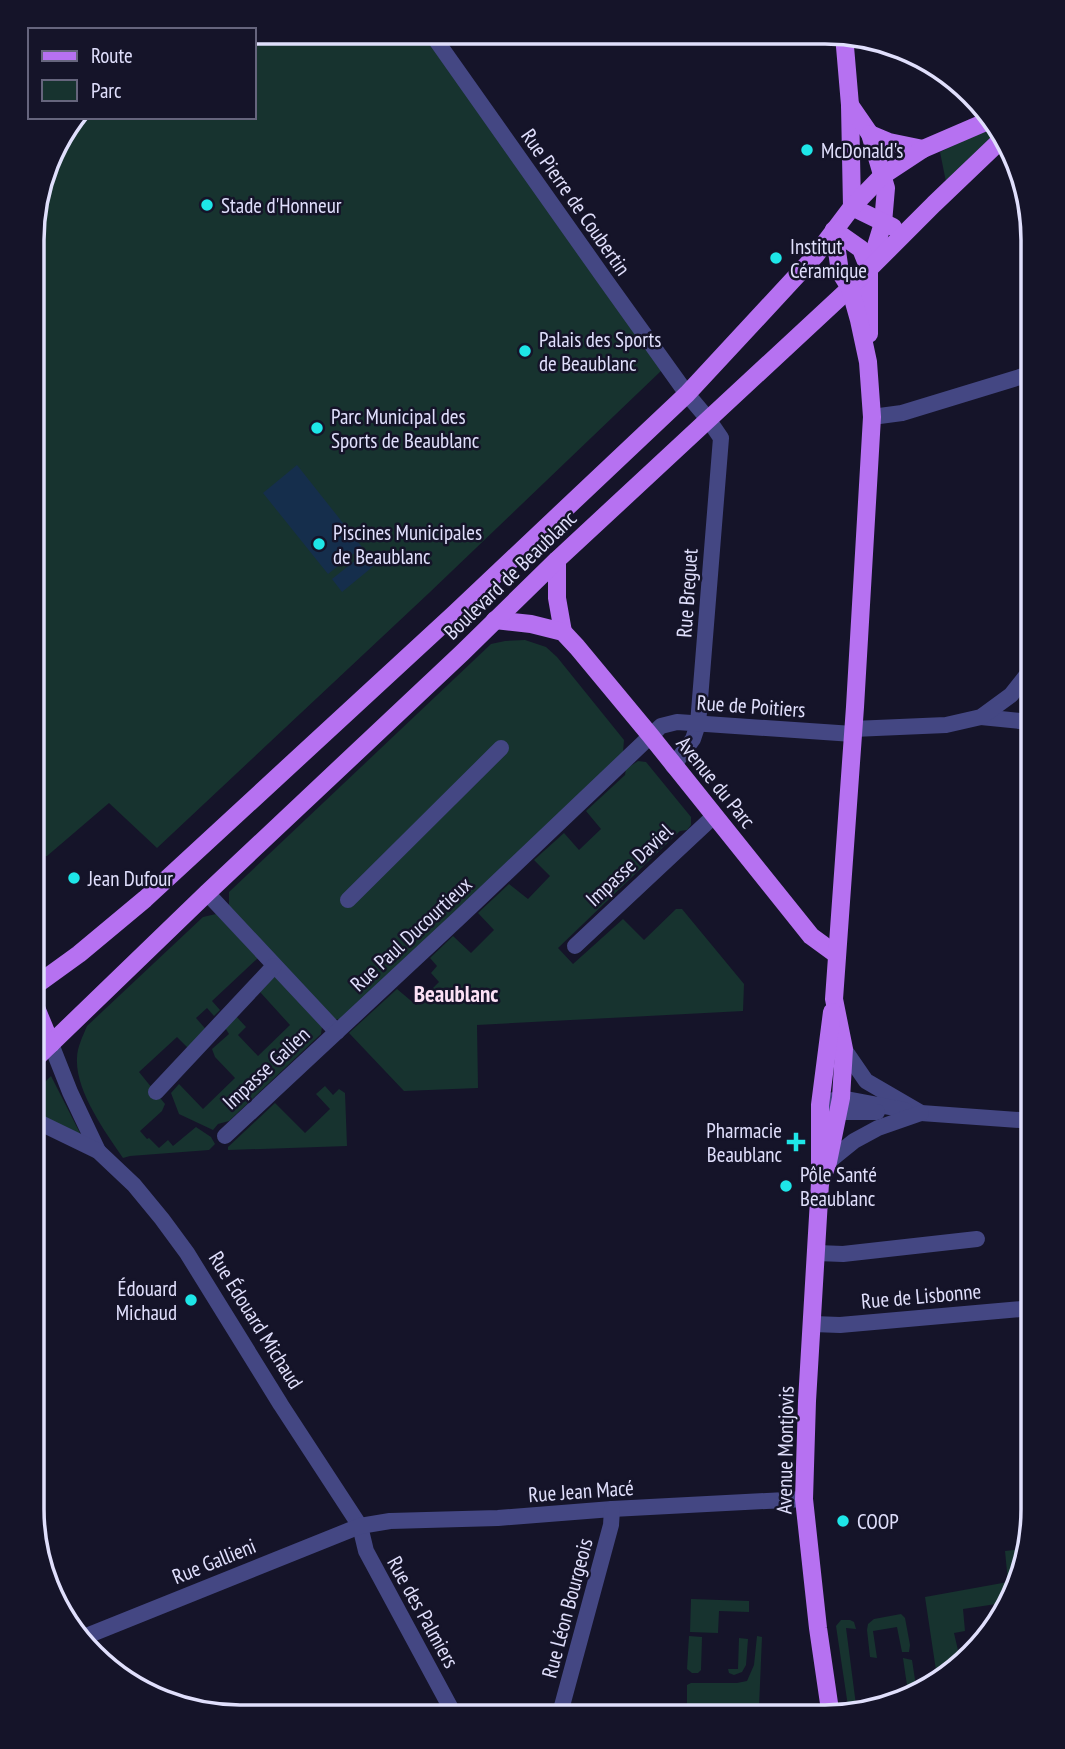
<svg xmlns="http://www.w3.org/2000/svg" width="1065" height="1749" font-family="'PT Sans Narrow',sans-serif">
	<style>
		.green { fill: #17332f }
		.water { fill: #152e4c }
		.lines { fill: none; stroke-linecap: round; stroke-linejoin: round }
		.minor { stroke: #444783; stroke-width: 16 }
		.major { stroke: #b671f1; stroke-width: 18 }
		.poi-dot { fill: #1ee6e8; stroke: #151429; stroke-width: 2.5 }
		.labels { text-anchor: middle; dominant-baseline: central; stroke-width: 5; stroke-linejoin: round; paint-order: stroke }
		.poi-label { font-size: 21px; fill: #e0dffc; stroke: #151429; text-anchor: start }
		.street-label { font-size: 21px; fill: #e0dffc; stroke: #151429 }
		.neighbourhood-label { font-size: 23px; font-weight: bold; fill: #fce1f5; stroke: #151429 }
		.rim { fill: none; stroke: #e0dffc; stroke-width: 3.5 }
	</style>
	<rect width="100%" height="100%" fill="#151429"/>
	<g class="green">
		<polygon points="254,32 422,33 662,370 429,593 157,848 109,803 47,856 34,856 32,854 33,213 53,147 76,117 254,117"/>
		<polygon points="993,127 998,134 946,182 940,152"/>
		<polygon points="525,640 546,647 557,657 624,740 623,752 342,1020 335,1019 229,909 229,892 491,644 505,641"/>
		<polygon points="638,761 646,762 691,817 691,825 687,830 680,831 558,948 573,964 623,919 644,940 676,909 682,909 744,984 743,1011 477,1025 478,1088 404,1091 349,1033 397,989 416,1005 439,982 431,973 437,966 430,958 453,936 471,953 494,930 478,913 509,884 528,899 550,876 534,860 564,833 579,850 601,829 586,811 625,775 626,769"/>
		<path d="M 216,914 L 258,958 L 212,1001 L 220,1010 L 214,1016 L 207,1008 L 196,1018 L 210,1034 L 193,1053 L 177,1037 L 139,1072 L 165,1104 L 162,1111 L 140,1131 L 147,1139 L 149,1138 L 159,1148 L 168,1140 L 173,1146 L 196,1127 L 211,1137 L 215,1144 L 209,1150 L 130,1156 L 123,1158 C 105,1132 75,1090 77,1058 C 77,1047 83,1036 87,1026 L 203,917 Z"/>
		<polygon points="275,976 322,1027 321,1034 229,1121 218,1124 213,1130 179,1114 171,1093 179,1084 203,1109 235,1078 215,1057 212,1049 229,1034 224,1026 235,1015 246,1027 238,1035 258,1056 290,1025 260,992"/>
		<polygon points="51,1076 83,1139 32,1111 32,1095"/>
		<polygon points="325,1086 333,1095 339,1089 345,1093 347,1146 228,1150 228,1147 275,1103 305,1133 330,1109 316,1094"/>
		<polygon points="1023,1549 1003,1603 963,1609 965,1631 954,1633 960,1659 937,1677 925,1597 1008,1582 1005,1551"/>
		<polygon points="691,1599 749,1601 749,1612 719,1611 718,1633 690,1632"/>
		<polygon points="901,1614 905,1618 910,1645 909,1652 902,1652 897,1627 873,1631 877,1658 870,1657 867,1630 868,1624 874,1619"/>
		<polygon points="841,1620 850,1620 854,1622 856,1629 846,1628 856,1705 868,1709 849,1713 836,1626"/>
		<polygon points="689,1636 702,1637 701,1670 698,1673 692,1673 687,1669"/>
		<polygon points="757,1636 762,1637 759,1707 814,1709 814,1713 718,1711 718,1705 687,1705 687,1685 691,1683 737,1683 747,1681 754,1665"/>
		<polygon points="739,1638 748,1639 746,1665 742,1672 734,1675 729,1673 728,1669 738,1669"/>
		<polygon points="903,1658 912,1660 917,1693 909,1699"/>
		<polygon points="417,1704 431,1704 438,1716 308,1716 308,1707 374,1708 391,1711 417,1710"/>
	</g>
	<g class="water">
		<polygon points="297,465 362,547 328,574 263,493"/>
		<polygon points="366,552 376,564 342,592 332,579"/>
	</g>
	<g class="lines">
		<g class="minor">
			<polyline points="431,33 604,278 687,394 708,419 721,438 698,724 693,739 673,766"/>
			<polyline points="872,417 902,413 1033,373"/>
			<polyline points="981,717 1020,721 1033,720"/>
			<polyline points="853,729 946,725 981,717 1011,695 1033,667"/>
			<polyline points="207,893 337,1032"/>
			<polyline points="348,900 501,748"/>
			<polyline points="575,946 714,816"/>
			<polyline points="51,1044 70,1092 98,1151"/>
			<polyline points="844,1049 866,1081 921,1113 1033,1121"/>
			<polyline points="156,1092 274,966"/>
			<polyline points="831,1101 841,1098 905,1110"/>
			<polyline points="826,1107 839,1112 877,1112"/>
			<polyline points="32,1119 98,1151 134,1185 162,1219 187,1253 281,1405 360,1526 366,1551 455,1716"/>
			<polyline points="225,1136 459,918 661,726 677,722 853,734"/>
			<polyline points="828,1162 854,1141 878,1128 921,1113"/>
			<polyline points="817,1253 843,1254 977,1239"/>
			<polyline points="813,1324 840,1325 1033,1308"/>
			<polyline points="84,1637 360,1526 390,1521 498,1518 612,1509 804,1499"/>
			<polyline points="559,1717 611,1525 612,1509"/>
		</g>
		<g class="major">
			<polyline points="844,35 850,105 852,207"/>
			<polyline points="850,105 870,134 886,188 883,223 869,269 869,334"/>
			<polyline points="870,134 889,142 923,149"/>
			<polyline points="852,207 893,227"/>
			<polyline points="834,230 861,249 869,269"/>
			<polyline points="557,560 557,598 563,632"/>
			<polyline points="495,620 531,624 563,632 577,647 650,735 811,936 837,955"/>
			<polyline points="32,988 79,954 145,899 454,614 687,394 815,256 852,207 882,176 923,149 988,121"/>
			<polyline points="32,998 51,1044"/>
			<polyline points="32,1062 207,893 462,653 557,560 850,288 934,204 1002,139"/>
			<polyline points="820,1183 828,1162 841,1098 844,1049 834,999 855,707 872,417 868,362 859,320 850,288 840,272 834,230"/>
			<polyline points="831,1717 818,1628 804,1499 807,1401 820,1183 820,1105 832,1012"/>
		</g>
	</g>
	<g class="poi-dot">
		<circle cx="807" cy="150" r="7"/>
		<circle cx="207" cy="205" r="7"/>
		<circle cx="776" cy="258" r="7"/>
		<circle cx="525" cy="351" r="7"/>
		<circle cx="317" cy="428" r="7"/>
		<circle cx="319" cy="544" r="7"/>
		<circle cx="74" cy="878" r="7"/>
		<path d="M792.5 1131.5h7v7h7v7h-7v7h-7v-7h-7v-7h7z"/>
		<circle cx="786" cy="1186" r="7"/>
		<circle cx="191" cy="1300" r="7"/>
		<circle cx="843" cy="1521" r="7"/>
	</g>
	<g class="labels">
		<g class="poi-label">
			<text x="821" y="150">McDonald's</text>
			<text x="221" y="205">Stade d'Honneur</text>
			<text x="790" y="246">Institut<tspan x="790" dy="24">Céramique</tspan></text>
			<text x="539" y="339">Palais des Sports<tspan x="539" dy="24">de Beaublanc</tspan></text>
			<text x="331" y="416">Parc Municipal des<tspan x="331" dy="24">Sports de Beaublanc</tspan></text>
			<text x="333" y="532">Piscines Municipales<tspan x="333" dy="24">de Beaublanc</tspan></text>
			<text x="88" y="878">Jean Dufour</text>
			<text x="782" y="1130" text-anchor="end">Pharmacie<tspan x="782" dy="24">Beaublanc</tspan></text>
			<text x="800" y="1174">Pôle Santé<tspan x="800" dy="24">Beaublanc</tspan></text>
			<text x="177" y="1288" text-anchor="end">Édouard<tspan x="177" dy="24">Michaud</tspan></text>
			<text x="857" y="1521">COOP</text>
		</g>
		<g class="street-label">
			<text transform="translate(576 202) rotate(55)">Rue Pierre de Coubertin</text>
			<text transform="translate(510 575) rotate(-44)">Boulevard de Beaublanc</text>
			<text transform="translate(687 593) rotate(-86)">Rue Breguet</text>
			<text transform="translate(751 706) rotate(4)">Rue de Poitiers</text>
			<text transform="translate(716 782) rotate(51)">Avenue du Parc</text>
			<text transform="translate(629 865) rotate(-43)">Impasse Daviel</text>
			<text transform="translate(411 934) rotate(-43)">Rue Paul Ducourtieux</text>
			<text transform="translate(266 1068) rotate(-43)">Impasse Galien</text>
			<text transform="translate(921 1296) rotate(-5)">Rue de Lisbonne</text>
			<text transform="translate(256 1320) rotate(58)">Rue Édouard Michaud</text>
			<text transform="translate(785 1450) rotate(-89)">Avenue Montjovis</text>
			<text transform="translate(581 1491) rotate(-4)">Rue Jean Macé</text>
			<text transform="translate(214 1561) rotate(-22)">Rue Gallieni</text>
			<text transform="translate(567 1608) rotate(-75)">Rue Léon Bourgeois</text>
			<text transform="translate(423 1612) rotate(61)">Rue des Palmiers</text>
		</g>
		<g class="neighbourhood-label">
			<text x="456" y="993">Beaublanc</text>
		</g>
	</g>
	<path d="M0 0H1065V1749H0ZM240 44H825A196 196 0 0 1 1021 240V1509A196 196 0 0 1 825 1705H240A196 196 0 0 1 44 1509V240A196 196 0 0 1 240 44Z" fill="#151429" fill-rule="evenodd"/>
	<path class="rim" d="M240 44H825A196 196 0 0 1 1021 240V1509A196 196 0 0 1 825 1705H240A196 196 0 0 1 44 1509V240A196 196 0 0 1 240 44Z"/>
	<rect x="28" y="28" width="228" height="91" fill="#151429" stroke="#66657d" stroke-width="2"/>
	<rect x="42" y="51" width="35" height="10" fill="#b671f1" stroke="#66657d" stroke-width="2"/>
	<text x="91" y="63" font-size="21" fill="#e0dffc">Route</text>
	<rect x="42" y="80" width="35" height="21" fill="#17332f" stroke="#66657d" stroke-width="2"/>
	<text x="91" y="98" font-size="21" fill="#e0dffc">Parc</text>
</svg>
